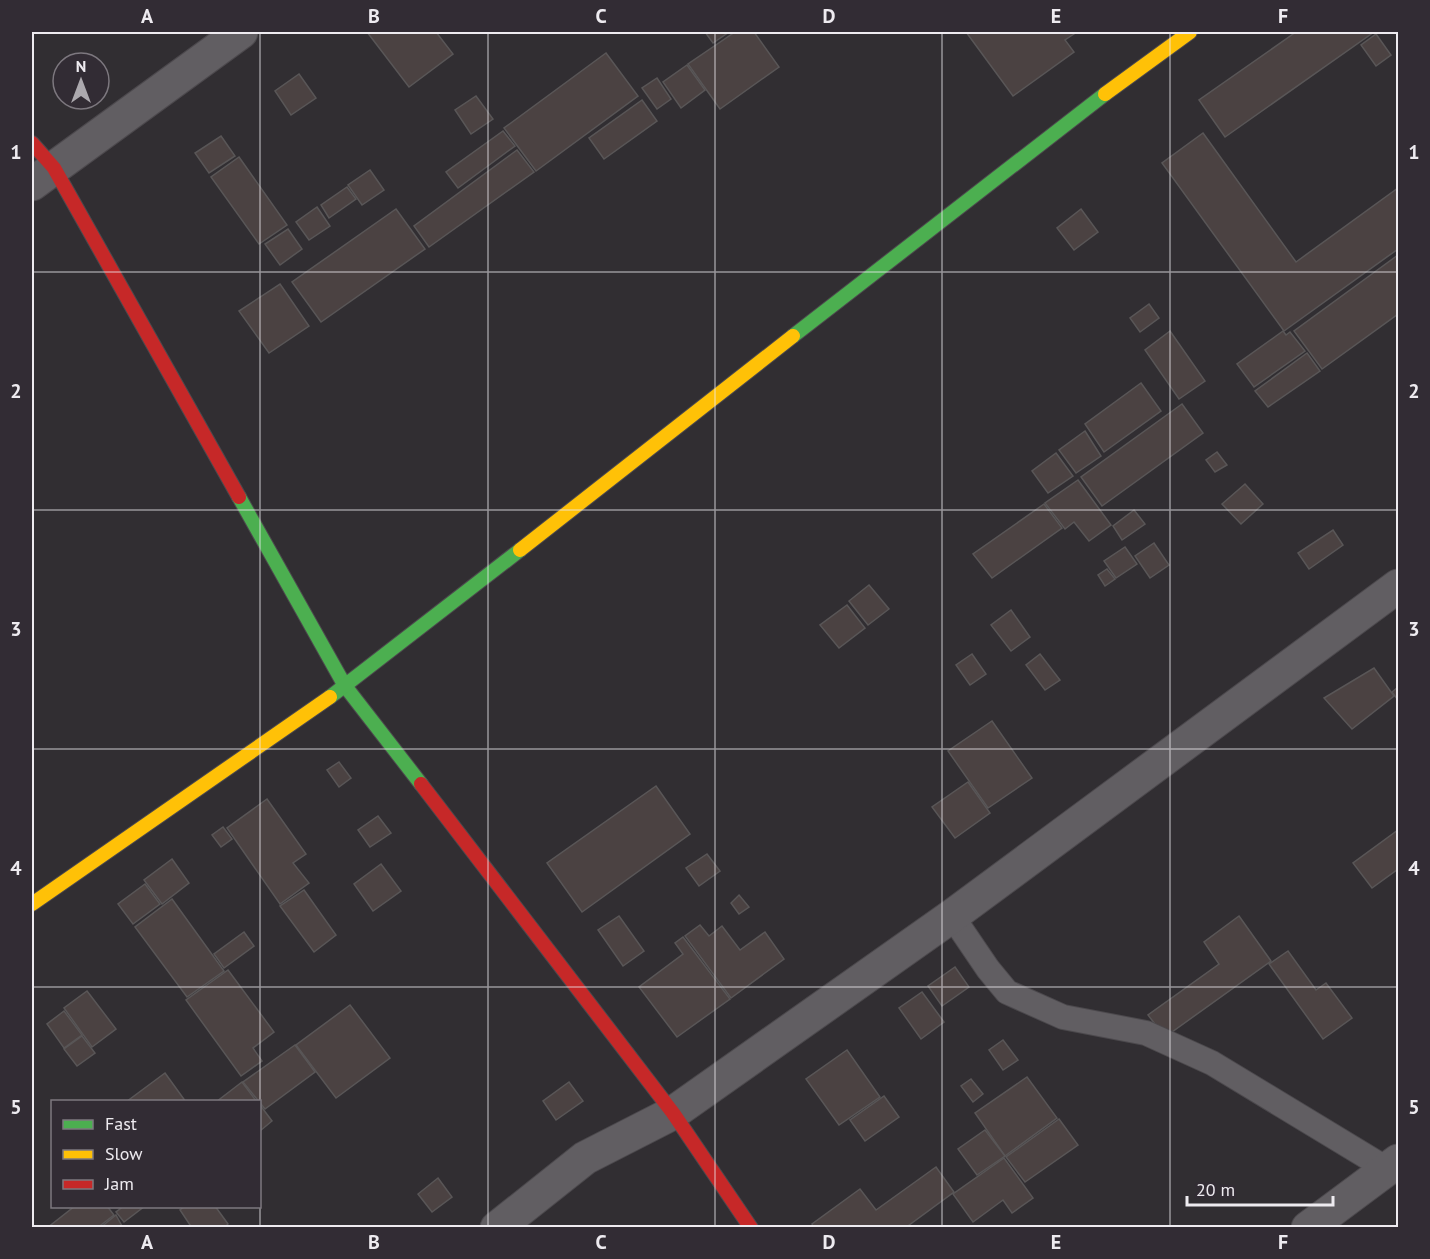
<svg xmlns="http://www.w3.org/2000/svg" width="1430" height="1259" font-family="'PT Sans',sans-serif">
	<style>
		.building { fill: #4b4242; stroke: #595657; stroke-width: 1.5 }
		.lines { fill: none; stroke-linecap: round; stroke-linejoin: round }
		.lane-casing { stroke: #4c494d; stroke-width: 26 }
		.street-casing { stroke: #4c494d; stroke-width: 35 }
		.fast-casing { stroke: #4c494d; stroke-width: 16 }
		.slow-casing { stroke: #4c494d; stroke-width: 16 }
		.jam-casing { stroke: #4c494d; stroke-width: 16 }
		.lane { stroke: #615e62; stroke-width: 24 }
		.street { stroke: #615e62; stroke-width: 33 }
		.fast { stroke: #4caf50; stroke-width: 14 }
		.slow { stroke: #ffc107; stroke-width: 14 }
		.jam { stroke: #c62828; stroke-width: 14 }
		.grid { fill: none; stroke: #eeebf0; stroke-width: 1.5; stroke-opacity: 0.55 }
		.neatline { fill: none; stroke: #eeebf0; stroke-width: 2 }
		.grid-label { font-size: 20px; text-anchor: middle; font-weight: bold; fill: #eeebf0 }
	</style>
	<rect width="100%" height="100%" fill="#312e32"/>
	<g class="building">
		<polygon points="367,32 436,32 453,54 409,87"/>
		<polygon points="705,32 729,32 713,43"/>
		<polygon points="735,32 754,32 779,67 720,109 688,64"/>
		<polygon points="966,32 1072,32 1074,34 1065,40 1074,52 1013,96"/>
		<polygon points="1296,32 1374,32 1225,137 1199,100"/>
		<polygon points="1376,34 1391,55 1376,66 1361,45"/>
		<polygon points="606,53 638,96 536,171 504,128"/>
		<polygon points="687,65 705,90 681,108 663,82"/>
		<polygon points="299,74 316,98 291,115 275,91"/>
		<polygon points="657,78 671,99 657,109 642,88"/>
		<polygon points="476,96 493,119 471,134 455,110"/>
		<polygon points="642,100 657,121 604,159 589,138"/>
		<polygon points="503,131 515,146 458,188 446,172"/>
		<polygon points="1203,133 1296,262 1398,188 1398,249 1284,331 1162,163"/>
		<polygon points="221,136 235,156 209,173 195,153"/>
		<polygon points="517,150 534,172 429,247 414,226"/>
		<polygon points="239,157 287,225 259,244 211,177"/>
		<polygon points="370,170 384,190 362,205 348,185"/>
		<polygon points="347,187 356,199 329,218 321,205"/>
		<polygon points="317,207 330,226 309,240 296,222"/>
		<polygon points="396,209 425,249 321,322 292,282"/>
		<polygon points="1081,209 1098,232 1074,250 1057,228"/>
		<polygon points="288,229 302,249 280,265 265,244"/>
		<polygon points="1398,255 1398,314 1322,369 1294,331"/>
		<polygon points="280,284 309,326 269,353 239,311"/>
		<polygon points="1149,304 1159,318 1140,332 1130,318"/>
		<polygon points="1170,331 1205,381 1179,399 1145,350"/>
		<polygon points="1283,331 1286,335 1290,332 1305,351 1254,387 1237,364"/>
		<polygon points="1307,353 1320,371 1268,407 1255,391"/>
		<polygon points="1141,383 1161,411 1104,452 1085,424"/>
		<polygon points="1182,404 1203,433 1102,506 1081,477"/>
		<polygon points="1085,431 1101,456 1076,473 1059,450"/>
		<polygon points="1217,452 1227,465 1215,472 1206,460"/>
		<polygon points="1056,453 1073,476 1048,493 1032,471"/>
		<polygon points="1078,480 1111,525 1089,541 1074,522 1065,529 1045,503"/>
		<polygon points="1245,484 1263,504 1241,524 1222,504"/>
		<polygon points="1044,504 1062,528 992,578 973,554"/>
		<polygon points="1134,510 1145,524 1122,540 1113,526"/>
		<polygon points="1333,530 1343,545 1309,569 1298,553"/>
		<polygon points="1154,543 1169,565 1150,578 1135,556"/>
		<polygon points="1125,547 1137,564 1116,578 1104,561"/>
		<polygon points="1107,569 1115,579 1105,586 1098,575"/>
		<polygon points="869,585 889,609 868,625 849,601"/>
		<polygon points="847,605 865,628 839,648 820,625"/>
		<polygon points="1011,610 1030,637 1011,651 991,625"/>
		<polygon points="972,654 986,674 970,685 956,665"/>
		<polygon points="1040,654 1060,680 1045,690 1026,665"/>
		<polygon points="1374,668 1394,696 1352,729 1324,698"/>
		<polygon points="1398,687 1398,700 1392,692"/>
		<polygon points="992,721 1032,778 988,808 948,751"/>
		<polygon points="339,762 351,778 339,787 327,770"/>
		<polygon points="968,782 990,813 955,838 932,807"/>
		<polygon points="656,786 690,834 582,912 547,863"/>
		<polygon points="267,799 306,854 293,863 309,883 280,904 227,828"/>
		<polygon points="378,816 391,833 370,847 358,830"/>
		<polygon points="223,827 232,839 221,847 212,835"/>
		<polygon points="1398,830 1398,869 1372,888 1353,863"/>
		<polygon points="707,854 720,871 699,886 686,868"/>
		<polygon points="172,859 189,883 162,904 144,880"/>
		<polygon points="381,864 401,891 373,911 354,884"/>
		<polygon points="145,884 160,904 133,924 118,904"/>
		<polygon points="304,890 336,935 314,952 280,906"/>
		<polygon points="739,895 749,907 739,914 731,903"/>
		<polygon points="172,899 224,971 187,997 135,927"/>
		<polygon points="619,916 644,951 623,966 598,930"/>
		<polygon points="1239,916 1271,961 1165,1037 1148,1015 1219,964 1204,942"/>
		<polygon points="700,925 709,936 722,926 740,950 765,932 784,959 731,998 685,936"/>
		<polygon points="244,932 254,946 224,968 214,954"/>
		<polygon points="683,937 730,999 677,1037 639,987 683,954 675,943"/>
		<polygon points="1288,951 1316,990 1326,983 1352,1018 1323,1039 1269,964"/>
		<polygon points="955,967 969,987 942,1006 928,986"/>
		<polygon points="228,970 274,1032 253,1048 262,1061 241,1076 186,1000"/>
		<polygon points="87,991 116,1029 92,1047 64,1008"/>
		<polygon points="922,992 944,1022 921,1039 899,1008"/>
		<polygon points="350,1005 390,1058 336,1098 296,1045"/>
		<polygon points="64,1011 82,1035 64,1048 47,1024"/>
		<polygon points="82,1036 95,1053 77,1066 64,1049"/>
		<polygon points="1003,1040 1018,1060 1003,1070 989,1050"/>
		<polygon points="295,1045 315,1072 265,1109 243,1082"/>
		<polygon points="847,1050 880,1097 839,1125 806,1079"/>
		<polygon points="165,1073 186,1102 126,1102"/>
		<polygon points="1027,1077 1057,1118 1005,1156 975,1113"/>
		<polygon points="971,1079 983,1094 973,1102 961,1086"/>
		<polygon points="242,1082 257,1102 216,1102"/>
		<polygon points="569,1082 583,1101 556,1120 543,1101"/>
		<polygon points="884,1096 899,1117 865,1141 850,1120"/>
		<polygon points="260,1105 272,1121 260,1131"/>
		<polygon points="1059,1119 1078,1145 1025,1182 1006,1157"/>
		<polygon points="985,1130 1005,1156 977,1175 958,1149"/>
		<polygon points="1004,1158 1033,1198 1012,1213 1003,1200 973,1222 953,1194"/>
		<polygon points="936,1167 954,1192 905,1228 814,1228 812,1224 860,1189 876,1210"/>
		<polygon points="438,1178 452,1197 432,1212 418,1194"/>
		<polygon points="75,1206 107,1206 114,1215 97,1228 47,1228"/>
		<polygon points="124,1206 145,1206 124,1222 116,1212"/>
		<polygon points="185,1206 215,1206 228,1224 224,1228 192,1228 180,1210"/>
		<polygon points="116,1215 123,1228 100,1228"/>
	</g>
	<g class="lines">
		<defs>
			<polyline id="lane" points="952,916 988,969 1007,992 1063,1017 1146,1033 1212,1063 1387,1169"/>
			<g id="street">
				<polyline points="32,184 241,32"/>
				<polyline points="497,1228 585,1158 673,1113 952,916 1398,586"/>
				<polyline points="1308,1228 1398,1161"/>
			</g>
			<g id="fast">
				<polyline points="793,336 1105,94"/>
				<polyline points="239,497 345,686 421,784"/>
				<polyline points="330,697 520,550"/>
			</g>
			<g id="slow">
				<polyline points="1105,94 1190,32"/>
				<polyline points="520,550 793,336"/>
				<polyline points="32,904 330,697"/>
			</g>
			<g id="jam">
				<polyline points="32,143 54,168 239,497"/>
				<polyline points="421,784 673,1113 751,1228"/>
			</g>
		</defs>
		<use href="#lane" class="lane-casing"/>
		<use href="#street" class="street-casing"/>
		<use href="#fast" class="fast-casing"/>
		<use href="#slow" class="slow-casing"/>
		<use href="#jam" class="jam-casing"/>
		<use href="#lane" class="lane"/>
		<use href="#street" class="street"/>
		<use href="#fast" class="fast"/>
		<use href="#slow" class="slow"/>
		<use href="#jam" class="jam"/>
	</g>
	<path class="grid" d="M 260,32 L 260,1228M 488,32 L 488,1228M 715,32 L 715,1228M 942,32 L 942,1228M 1170,32 L 1170,1228M 32,272 L 1398,272M 32,510 L 1398,510M 32,749 L 1398,749M 32,987 L 1398,987"/>
	<rect width="1430" height="1259" fill="none" stroke="#322c34" stroke-width="66"/>
	<rect x="51" y="1100" width="210" height="108" fill="#322c34" stroke="#7d787f" stroke-width="1.5"/>
	<rect x="63" y="1120" width="30" height="9" fill="#4caf50" stroke="#7d787f" stroke-width="1.5"/>
	<text x="105" y="1130" font-size="18" fill="#eeebf0">Fast</text>
	<rect x="63" y="1150" width="30" height="9" fill="#ffc107" stroke="#7d787f" stroke-width="1.5"/>
	<text x="105" y="1160" font-size="18" fill="#eeebf0">Slow</text>
	<rect x="63" y="1180" width="30" height="9" fill="#c62828" stroke="#7d787f" stroke-width="1.5"/>
	<text x="105" y="1190" font-size="18" fill="#eeebf0">Jam</text>
	<g transform="translate(81 81)"><circle r="28" fill="#322c34" stroke="#7d787f" stroke-width="1.5"/>
	<path d="M0-4.5L10 22L0 15L-10 22Z" fill="#aca9ae"/>
	<text y="-9" font-size="16" font-weight="bold" text-anchor="middle" fill="#eeebf0">N</text>
	</g>
	<path d="M1187 1196v9h146v-9" fill="none" stroke="#eeebf0" stroke-width="3"/>
	<text x="1196" y="1196" font-size="18" fill="#eeebf0" stroke="#322c34" stroke-width="4.5" paint-order="stroke">20 m</text>
	<rect x="33" y="33" width="1364" height="1193" class="neatline"/>
	<g class="grid-label">
		<text x="147" y="23">A</text>
		<text x="374" y="23">B</text>
		<text x="601" y="23">C</text>
		<text x="829" y="23">D</text>
		<text x="1056" y="23">E</text>
		<text x="1283" y="23">F</text>
		<text x="16" y="159">1</text>
		<text x="1414" y="159">1</text>
		<text x="16" y="398">2</text>
		<text x="1414" y="398">2</text>
		<text x="16" y="636">3</text>
		<text x="1414" y="636">3</text>
		<text x="16" y="875">4</text>
		<text x="1414" y="875">4</text>
		<text x="16" y="1114">5</text>
		<text x="1414" y="1114">5</text>
		<text x="147" y="1249">A</text>
		<text x="374" y="1249">B</text>
		<text x="601" y="1249">C</text>
		<text x="829" y="1249">D</text>
		<text x="1056" y="1249">E</text>
		<text x="1283" y="1249">F</text>
	</g>
</svg>
